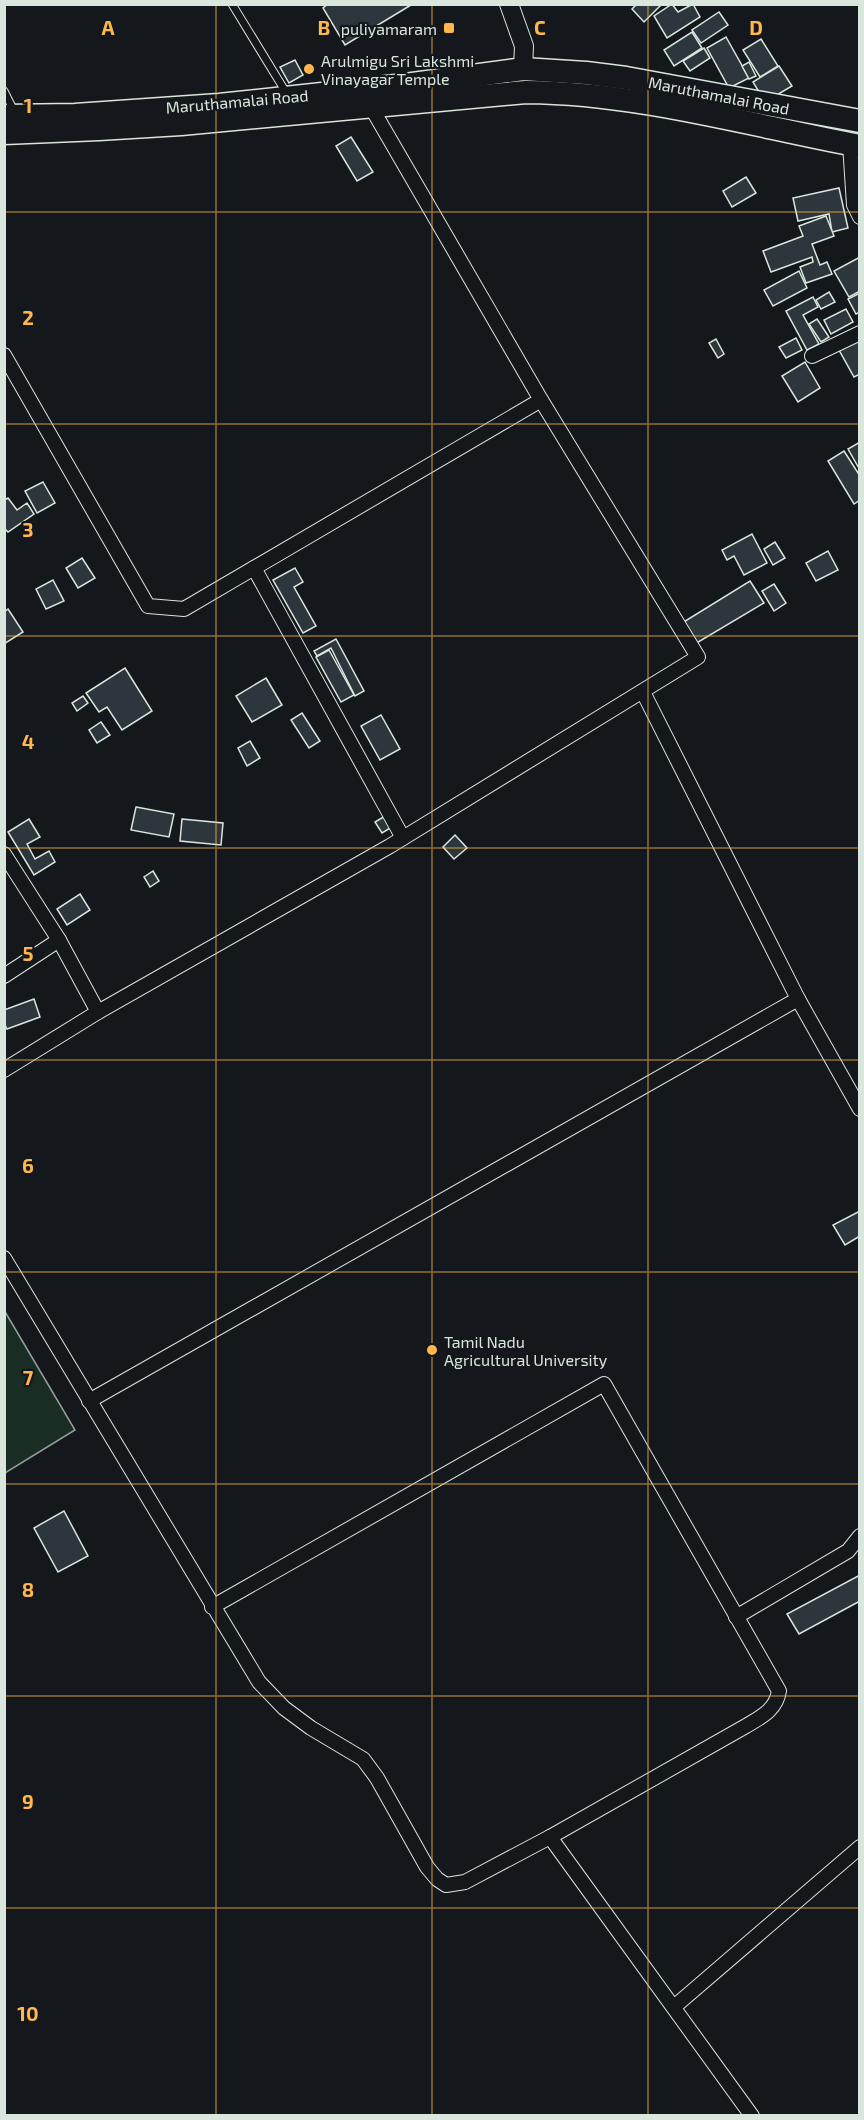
<svg xmlns="http://www.w3.org/2000/svg" width="864" height="2120" font-family="'Exo 2',sans-serif">
	<style>
		.green { fill: #1a2d24; stroke: #939e99; stroke-width: 1.5 }
		.building { fill: #2c363c; stroke: #d8e6dc; stroke-width: 1.5 }
		.lines { fill: none; stroke-linecap: round; stroke-linejoin: round }
		.service-casing { stroke: #d8e6dc; stroke-width: 9 }
		.minor-casing { stroke: #d8e6dc; stroke-width: 16 }
		.tertiary-casing { stroke: #d8e6dc; stroke-width: 20 }
		.primary-casing { stroke: #d8e6dc; stroke-width: 25 }
		.service { stroke: #14181c; stroke-width: 7 }
		.minor { stroke: #14181c; stroke-width: 14 }
		.tertiary { stroke: #14181c; stroke-width: 18 }
		.primary { stroke: #14181c; stroke-width: 22 }
		.grid { fill: none; stroke: #ffb74d; stroke-width: 1.5; stroke-opacity: 0.55 }
		.poi-dot { fill: #ffb74d; stroke: #14181c; stroke-width: 2 }
		.labels { text-anchor: middle; dominant-baseline: central; stroke-width: 4.5; stroke-linejoin: round; paint-order: stroke }
		.poi-label { font-size: 16px; fill: #d8e6dc; stroke: #14181c; text-anchor: start }
		.street-label { font-size: 16px; fill: #d8e6dc; stroke: #14181c }
		.grid-label { font-size: 20px; text-anchor: middle; font-weight: bold; fill: #ffb74d; stroke: #14181c; stroke-width: 4.5; stroke-linejoin: round; paint-order: stroke }
	</style>
	<rect width="100%" height="100%" fill="#14181c"/>
	<polygon class="green" points="4,1310 75,1430 5,1473 4,1473"/>
	<g class="building">
		<polygon points="328,4 411,4 411,5 345,45 323,8"/>
		<polygon points="637,4 662,4 644,22 632,9"/>
		<polygon points="672,4 678,12 693,4 700,17 667,38 654,16"/>
		<polygon points="719,12 728,25 701,43 692,30"/>
		<polygon points="692,32 702,48 674,66 664,50"/>
		<polygon points="726,37 749,78 729,88 707,48"/>
		<polygon points="761,39 778,66 760,77 743,50"/>
		<polygon points="704,48 710,58 690,71 683,61"/>
		<polygon points="295,60 303,75 289,83 280,67"/>
		<polygon points="749,62 756,76 749,79 742,66"/>
		<polygon points="779,66 792,86 765,102 753,82"/>
		<polygon points="351,137 373,172 357,181 336,146"/>
		<polygon points="746,177 756,193 732,207 723,191"/>
		<polygon points="839,188 848,228 832,232 829,214 798,221 793,198"/>
		<polygon points="826,216 834,236 812,244 820,265 827,262 832,274 806,283 800,267 813,262 812,257 771,272 763,251 803,236 799,226"/>
		<polygon points="860,257 860,291 849,297 834,271"/>
		<polygon points="799,271 807,288 773,306 764,290"/>
		<polygon points="829,292 835,302 821,309 816,300"/>
		<polygon points="860,293 860,312 856,314 848,299"/>
		<polygon points="813,297 818,307 803,315 819,344 807,350 786,311"/>
		<polygon points="846,309 853,322 831,334 824,320"/>
		<polygon points="817,319 829,337 821,342 809,324"/>
		<polygon points="796,338 802,350 786,358 779,347"/>
		<polygon points="716,339 724,354 718,358 709,343"/>
		<polygon points="857,341 860,345 860,374 854,377 839,350"/>
		<polygon points="805,362 820,388 798,402 782,376"/>
		<polygon points="860,442 860,470 848,449"/>
		<polygon points="844,451 860,476 860,500 854,504 828,461"/>
		<polygon points="43,482 55,503 37,513 25,491"/>
		<polygon points="8,498 17,510 27,503 34,514 8,532 4,528 4,500"/>
		<polygon points="752,534 767,563 744,575 734,556 727,560 722,550"/>
		<polygon points="775,542 785,558 773,565 764,549"/>
		<polygon points="828,551 838,570 816,581 806,563"/>
		<polygon points="82,558 95,578 78,588 66,568"/>
		<polygon points="295,568 303,582 294,587 316,626 303,633 273,580"/>
		<polygon points="53,580 64,601 46,609 36,589"/>
		<polygon points="750,581 764,603 695,644 682,623"/>
		<polygon points="774,584 786,603 774,611 762,591"/>
		<polygon points="8,609 23,632 4,644 4,612"/>
		<polygon points="336,639 364,691 355,696 331,648 317,656 314,651"/>
		<polygon points="329,650 354,695 341,702 316,657"/>
		<polygon points="125,668 152,711 122,730 107,707 99,712 86,693"/>
		<polygon points="266,678 282,705 252,722 236,696"/>
		<polygon points="83,696 88,703 77,711 72,703"/>
		<polygon points="302,713 320,741 309,748 291,720"/>
		<polygon points="381,715 400,749 380,760 361,726"/>
		<polygon points="101,722 110,735 97,743 89,730"/>
		<polygon points="250,741 260,758 247,766 238,748"/>
		<polygon points="136,807 174,814 169,837 131,830"/>
		<polygon points="385,816 392,827 382,833 375,822"/>
		<polygon points="29,819 40,837 27,844 35,859 49,851 55,862 34,875 8,832"/>
		<polygon points="182,819 223,823 221,845 180,841"/>
		<polygon points="455,835 467,848 454,859 443,847"/>
		<polygon points="153,871 159,881 150,887 144,877"/>
		<polygon points="80,894 90,910 67,925 57,909"/>
		<polygon points="34,999 40,1017 7,1029 4,1023 4,1010"/>
		<polygon points="860,1211 860,1236 845,1245 833,1225"/>
		<polygon points="64,1511 88,1556 58,1572 34,1528"/>
		<polygon points="860,1575 860,1601 799,1634 787,1614"/>
	</g>
	<g class="lines">
		<defs>
			<g id="service">
				<polyline points="232,4 287,94"/>
				<polyline points="4,91 14,111"/>
			</g>
			<g id="minor">
				<polyline points="850,144 854,205 860,217"/>
				<polyline points="4,355 148,606 184,609 541,400"/>
				<polyline points="812,356 860,333"/>
				<polyline points="254,568 403,838"/>
				<polyline points="4,854 59,940 98,1012"/>
				<polyline points="4,976 59,940"/>
				<polyline points="798,999 860,1109"/>
				<polyline points="4,1070 98,1012 390,846 698,657 541,400 371,107"/>
				<path d="M 4,1258 L 259,1682 L 284,1708 L 311,1728 L 363,1759 L 377,1778 L 427,1867 L 437,1879 L 446,1885 L 465,1882 L 550,1837 L 746,1726 C 761,1717 776,1710 779,1691 L 604,1384 L 212,1607"/>
				<polyline points="89,1401 798,999 643,692"/>
				<polyline points="736,1617 848,1551 860,1536"/>
				<polyline points="550,1837 752,2116"/>
				<polyline points="674,2007 860,1847"/>
			</g>
			<polyline id="tertiary" points="509,4 524,46 523,69"/>
			<g id="primary">
				<polyline points="4,116 75,115 219,105 405,85 523,69 586,73 626,78 860,121"/>
				<path d="M 4,133 L 99,129 L 181,124 L 526,92 C 639,93 749,125 860,146"/>
			</g>
		</defs>
		<use href="#service" class="service-casing"/>
		<use href="#minor" class="minor-casing"/>
		<use href="#tertiary" class="tertiary-casing"/>
		<use href="#primary" class="primary-casing"/>
		<use href="#service" class="service"/>
		<use href="#minor" class="minor"/>
		<use href="#tertiary" class="tertiary"/>
		<use href="#primary" class="primary"/>
	</g>
	<path class="grid" d="M 216,4 L 216,2116M 432,4 L 432,2116M 648,4 L 648,2116M 4,212 L 860,212M 4,424 L 860,424M 4,636 L 860,636M 4,848 L 860,848M 4,1060 L 860,1060M 4,1272 L 860,1272M 4,1484 L 860,1484M 4,1696 L 860,1696M 4,1908 L 860,1908"/>
	<g class="poi-dot">
		<rect x="443" y="22" width="12" height="12" rx="3"/>
		<circle cx="309" cy="69" r="6"/>
		<circle cx="432" cy="1350" r="6"/>
	</g>
	<g class="labels">
		<g class="poi-label">
			<text x="437" y="28" text-anchor="end">puliyamaram</text>
			<text x="321" y="60">Arulmigu Sri Lakshmi<tspan x="321" dy="18">Vinayagar Temple</tspan></text>
			<text x="444" y="1341">Tamil Nadu<tspan x="444" dy="18">Agricultural University</tspan></text>
		</g>
		<g class="street-label">
			<text transform="translate(719 95) rotate(11)">Maruthamalai Road</text>
			<text transform="translate(237 101) rotate(-5)">Maruthamalai Road</text>
		</g>
	</g>
	<g class="grid-label">
		<text x="108" y="35">A</text>
		<text x="324" y="35">B</text>
		<text x="540" y="35">C</text>
		<text x="756" y="35">D</text>
		<text x="28" y="113">1</text>
		<text x="28" y="325">2</text>
		<text x="28" y="537">3</text>
		<text x="28" y="749">4</text>
		<text x="28" y="961">5</text>
		<text x="28" y="1173">6</text>
		<text x="28" y="1385">7</text>
		<text x="28" y="1597">8</text>
		<text x="28" y="1809">9</text>
		<text x="28" y="2021">10</text>
	</g>
	<rect width="864" height="2120" fill="none" stroke="#d8e6dc" stroke-width="12"/>
</svg>
